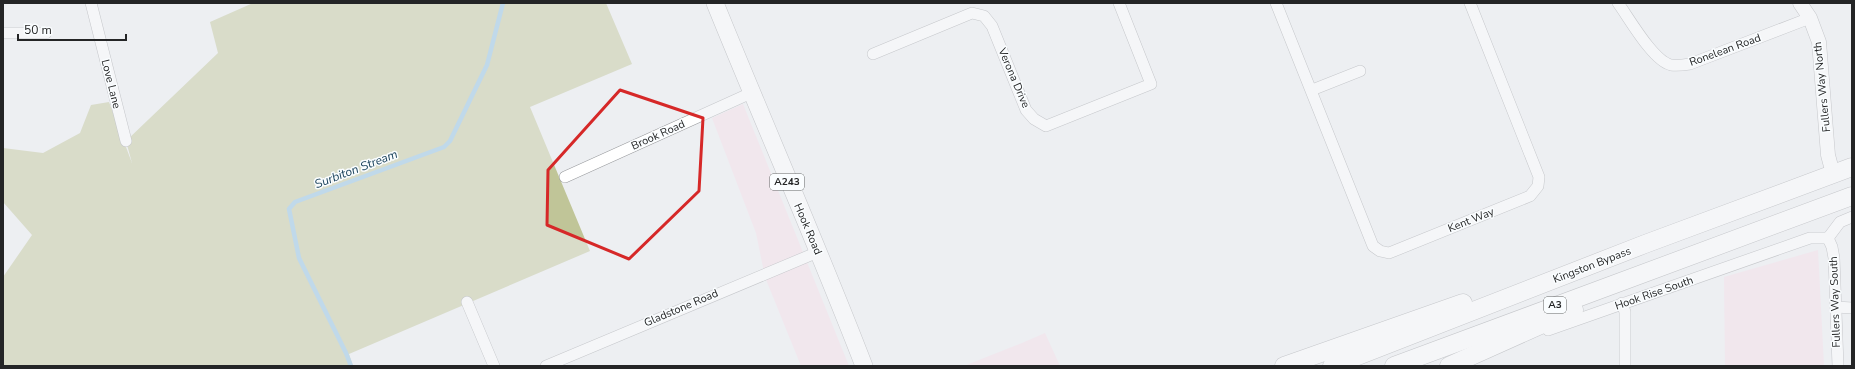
<svg xmlns="http://www.w3.org/2000/svg" width="1855" height="369" font-family="'Nunito Sans',sans-serif">
	<style>
		.commercial { fill: #f6dde7 }
		.green { fill: #c0c598 }
		.lines { fill: none; stroke-linecap: round; stroke-linejoin: round }
		.stream { stroke: #8abee1; stroke-width: 4.5 }
		.minor-casing { stroke: #97999c; stroke-width: 12 }
		.tertiary-casing { stroke: #97999c; stroke-width: 15 }
		.primary-casing { stroke: #97999c; stroke-width: 18 }
		.trunk-casing { stroke: #97999c; stroke-width: 19 }
		.minor { stroke: #fff; stroke-width: 11 }
		.tertiary { stroke: #fff; stroke-width: 14 }
		.primary { stroke: #fff; stroke-width: 17 }
		.trunk { stroke: #fff; stroke-width: 18 }
		.marked { fill: none; stroke: #d62828; stroke-width: 3; stroke-linejoin: round }
		.labels { text-anchor: middle; dominant-baseline: central; stroke-width: 3; stroke-linejoin: round; paint-order: stroke }
		.shield { fill: #fafdff; stroke: #646667; stroke-width: 1 }
		.shield-label { font-size: 10px; font-weight: bold; fill: #242526 }
		.street-label { font-size: 11px; fill: #242526; stroke: #fafdff }
		.water-label { font-size: 12px; font-style: italic; fill: #19415a; stroke: #fafdff }
	</style>
	<rect width="100%" height="100%" fill="#edeff2"/>
	<g class="commercial">
		<polygon points="743,104 849,366 801,366 765,277 756,233 712,118"/>
		<polygon points="1818,250 1824,366 1725,366 1724,277"/>
		<polygon points="1045,333 1060,366 964,366 1022,343"/>
	</g>
	<polygon class="green" points="253,3 606,3 632,64 530,107 590,251 349,354 353,366 3,366 3,277 32,235 3,202 3,148 43,153 80,133 91,105 109,102 132,163 126,141 218,53 210,22"/>
	<g class="lines">
		<polyline class="stream" points="351,366 346,353 299,258 289,209 295,202 444,147 450,141 487,65 503,3"/>
		<defs>
			<g id="minor">
				<polyline points="91,3 126,141"/>
				<polyline points="1276,3 1373,246 1380,251 1389,253 1530,196 1538,186 1539,177 1470,3"/>
				<path d="M 1618,3 C 1629,18 1653,61 1671,65 C 1677,66 1684,65 1690,64 L 1810,18"/>
				<polyline points="3,33 46,33"/>
				<polyline points="873,54 972,13 984,16 992,26 1026,110 1034,119 1046,126 1151,84 1119,3"/>
				<polyline points="1312,90 1360,71"/>
				<polyline points="565,177 751,93"/>
				<polyline points="1828,238 1832,247 1834,258 1838,366"/>
				<polyline points="1828,238 1840,222 1852,217"/>
				<polyline points="467,302 494,366"/>
				<polyline points="1622,303 1625,312 1625,366"/>
				<polyline points="1836,307 1852,308"/>
				<polyline points="1548,330 1810,238 1828,238"/>
				<polyline points="546,366 818,252"/>
			</g>
			<polyline id="tertiary" points="1800,3 1810,18 1819,42 1828,155 1833,174"/>
			<path id="primary" d="M 715,3 C 764,124 817,244 864,366"/>
			<g id="trunk">
				<polyline points="1284,366 1463,303"/>
				<polyline points="1332,366 1645,244 1852,167"/>
				<polyline points="1394,366 1852,196"/>
				<polyline points="1449,366 1574,310"/>
			</g>
		</defs>
		<use href="#minor" class="minor-casing"/>
		<use href="#tertiary" class="tertiary-casing"/>
		<use href="#primary" class="primary-casing"/>
		<use href="#trunk" class="trunk-casing"/>
		<use href="#minor" class="minor"/>
		<use href="#tertiary" class="tertiary"/>
		<use href="#primary" class="primary"/>
		<use href="#trunk" class="trunk"/>
	</g>
	<path d="M0 0H1855V369H0ZM 620,90 L 703,118 L 699,191 L 629,259 L 547,225 L 548,170 Z" fill="#edeff2" fill-opacity=".55" fill-rule="evenodd"/>
	<path class="marked" d="M 620,90 L 703,118 L 699,191 L 629,259 L 547,225 L 548,170 Z"/>
	<g class="labels">
		<g class="shield">
			<rect x="770" y="174" width="34" height="16" rx="3"/>
			<rect x="1544" y="297" width="22" height="16" rx="3"/>
		</g>
		<g class="shield-label">
			<text x="787" y="182">A243</text>
			<text x="1555" y="305">A3</text>
		</g>
		<g class="street-label">
			<text transform="translate(1725 50) rotate(-20)">Ronelean Road</text>
			<text transform="translate(1014 78) rotate(67)">Verona Drive</text>
			<text transform="translate(111 84) rotate(76)">Love Lane</text>
			<text transform="translate(1822 87) rotate(-96)">Fullers Way North</text>
			<text transform="translate(658 135) rotate(-24)">Brook Road</text>
			<text transform="translate(1471 220) rotate(-22)">Kent Way</text>
			<text transform="translate(808 229) rotate(67)">Hook Road</text>
			<text transform="translate(1592 265) rotate(-21)">Kingston Bypass</text>
			<text transform="translate(1654 293) rotate(-19)">Hook Rise South</text>
			<text transform="translate(1835 302) rotate(-92)">Fullers Way South</text>
			<text transform="translate(681 308) rotate(-23)">Gladstone Road</text>
		</g>
		<g class="water-label">
			<text transform="translate(356 169) rotate(-21)">Surbiton Stream</text>
		</g>
	</g>
	<rect width="1855" height="369" fill="none" stroke="#242526" stroke-width="8"/>
	<path d="M18 34v6h108v-6" fill="none" stroke="#242526" stroke-width="2"/>
	<text x="24" y="34" font-size="12" fill="#242526" stroke="#fafdff" stroke-width="3" paint-order="stroke">50 m</text>
</svg>
